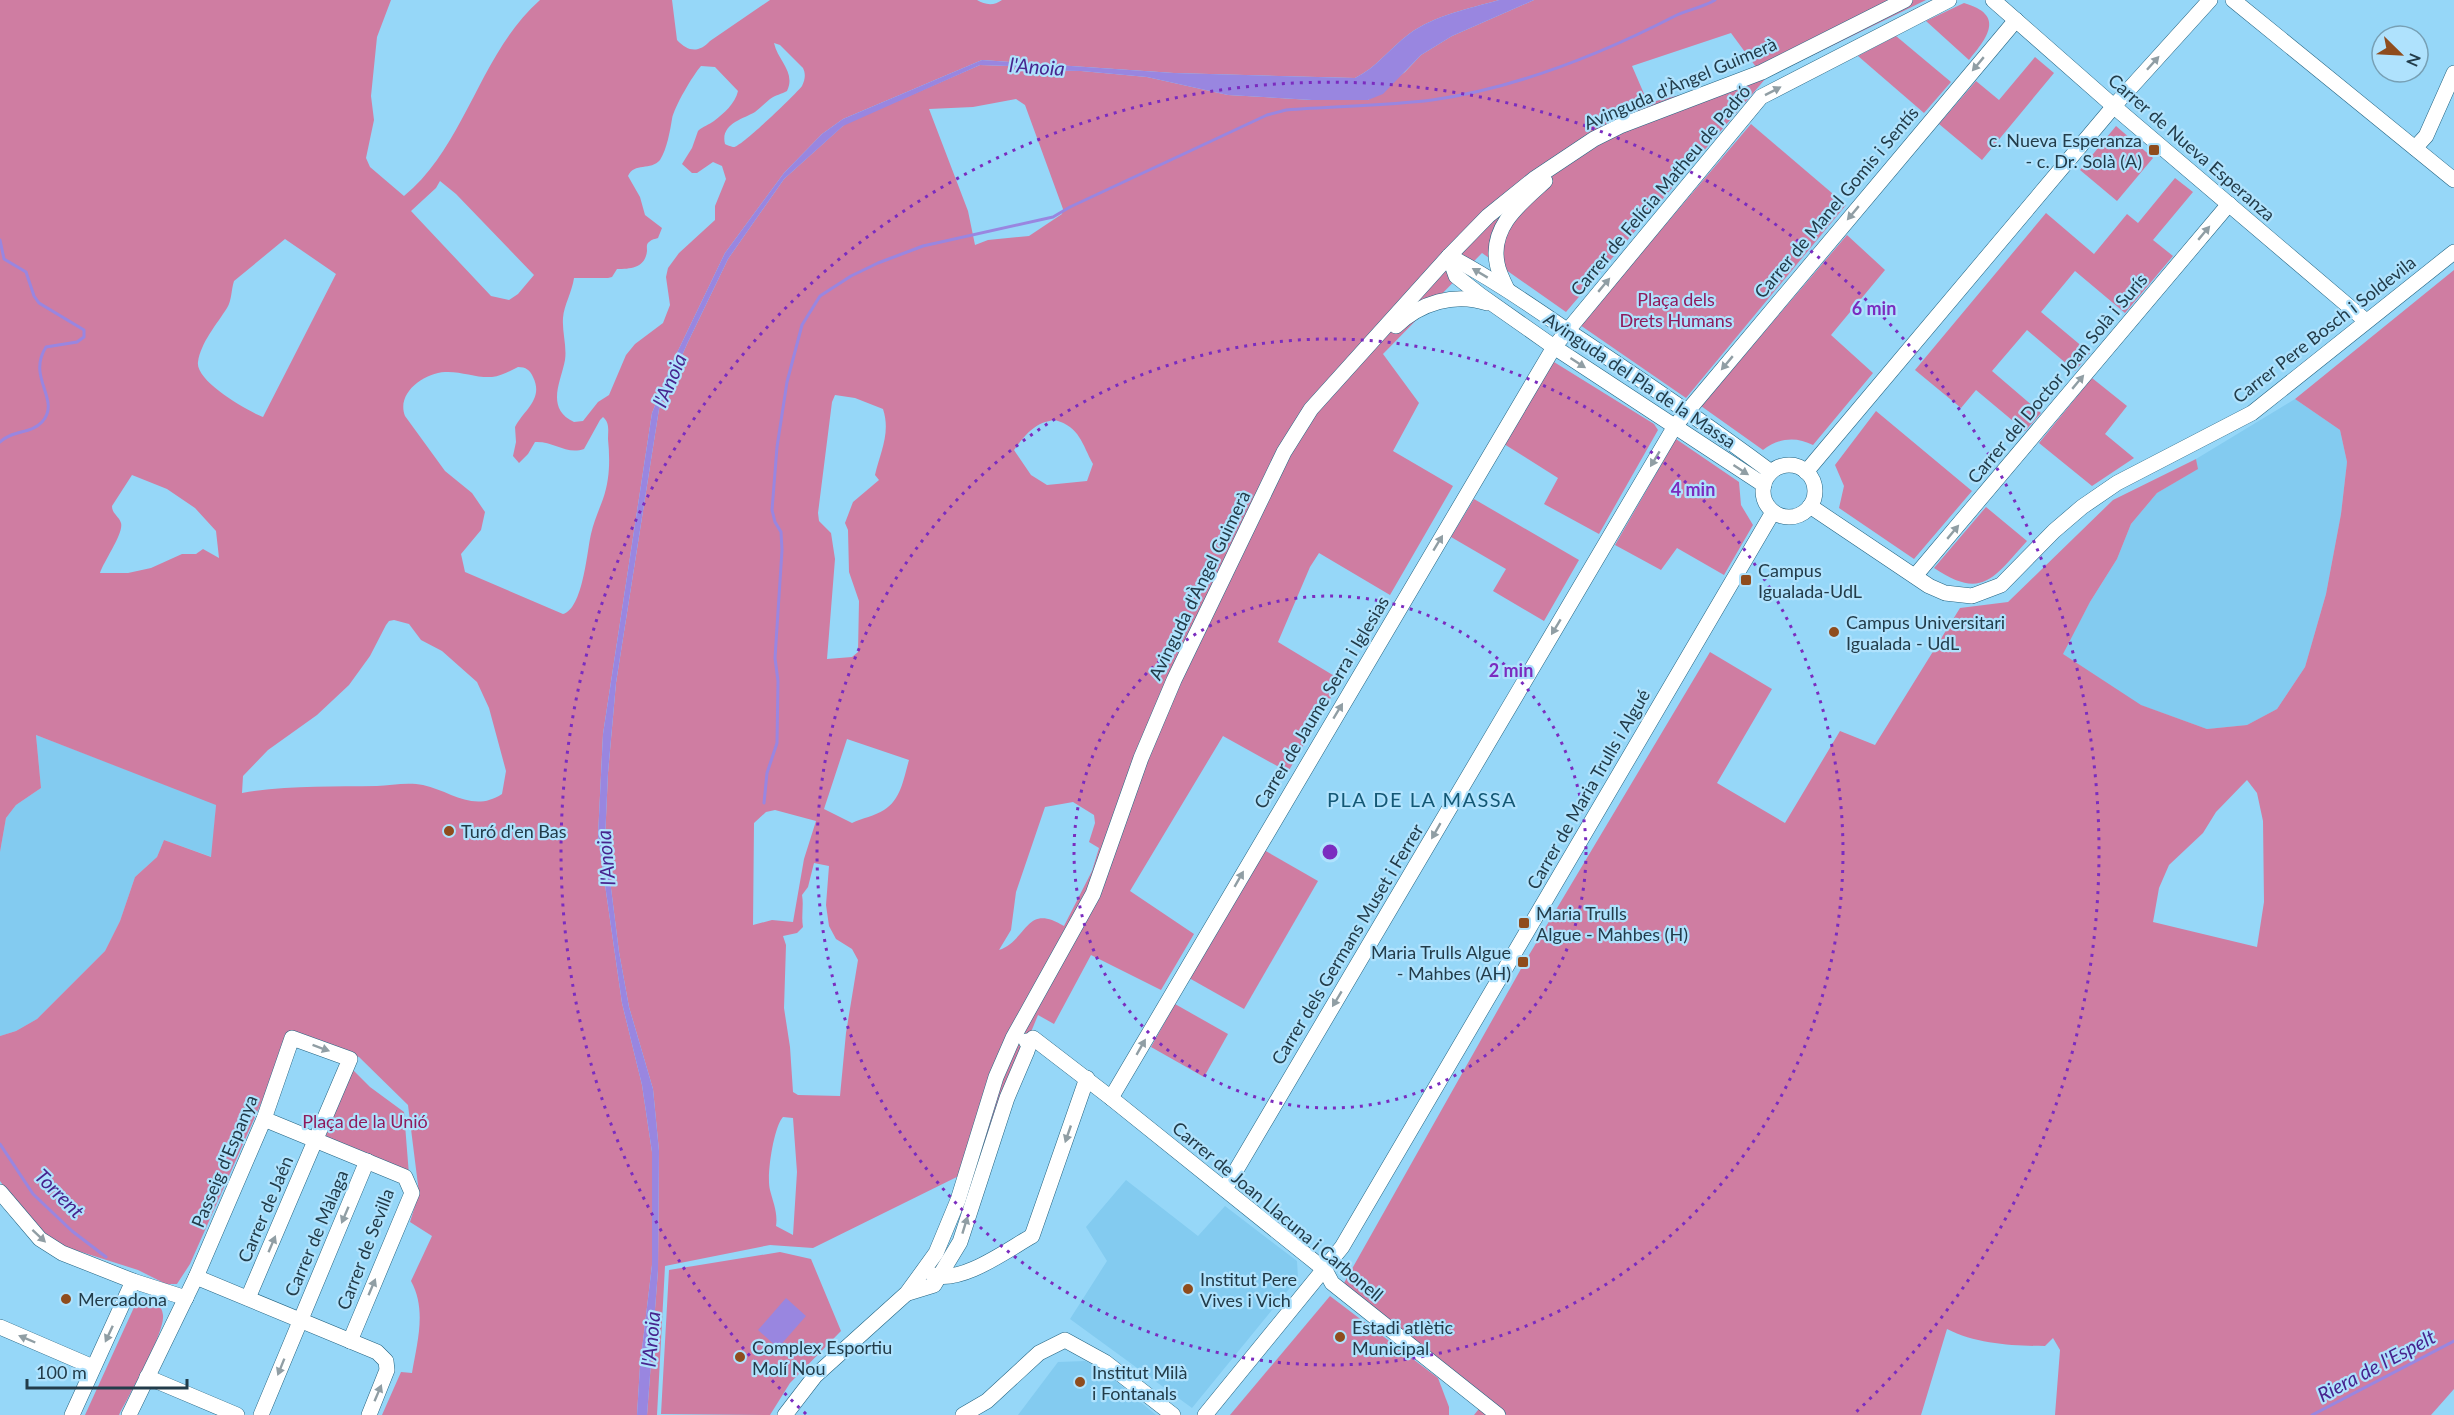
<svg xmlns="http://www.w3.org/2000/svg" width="2454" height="1415" font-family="Lato,sans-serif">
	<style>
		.built { fill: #83cbf0 }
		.green { fill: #cf7da2; fill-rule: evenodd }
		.water { fill: #9986e0 }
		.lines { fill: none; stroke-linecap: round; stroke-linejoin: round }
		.stream { stroke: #9986e0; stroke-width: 3 }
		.minor-casing { stroke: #226381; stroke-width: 16 }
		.minor { stroke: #fff; stroke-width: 15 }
		.oneway { fill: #909ea4 }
		.ring { fill: none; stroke: #7b2cbf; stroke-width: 3; stroke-dasharray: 3 6 }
		.poi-dot { fill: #8f4c1d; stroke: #afe2fd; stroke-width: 2 }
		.labels { text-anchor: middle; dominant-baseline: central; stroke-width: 4.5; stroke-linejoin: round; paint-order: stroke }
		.street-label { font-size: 18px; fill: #223c4a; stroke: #afe2fd }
		.poi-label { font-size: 18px; fill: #223c4a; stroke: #afe2fd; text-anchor: start }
		.park-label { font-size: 18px; fill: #8f1a5c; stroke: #afe2fd }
		.water-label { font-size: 20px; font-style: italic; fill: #47248e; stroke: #afe2fd }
		.neighbourhood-label { font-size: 20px; letter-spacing: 1.5px; fill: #135875; stroke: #afe2fd }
		.centre { fill: #7b2cbf; stroke: #afe2fd; stroke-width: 3 }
		.ring-label { font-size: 18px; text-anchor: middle; font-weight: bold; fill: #7b2cbf; stroke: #afe2fd; stroke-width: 4.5; stroke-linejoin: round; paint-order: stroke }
	</style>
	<rect width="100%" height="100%" fill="#96d7f8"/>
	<g class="built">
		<polygon points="2295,399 2340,430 2347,462 2341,514 2326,594 2305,667 2277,709 2247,725 2207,729 2140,705 2062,654 2090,602 2117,559 2131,524 2157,493 2197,469 2196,459"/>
		<polygon points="36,735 216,804 212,857 164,840 157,857 135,877 120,921 105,951 37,1019 16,1031 0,1036 0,852 6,818 16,805 41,788"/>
		<polygon points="1126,1180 1198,1236 1225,1206 1297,1261 1298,1278 1192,1408 1070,1319 1107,1261 1086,1227"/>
		<polygon points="1085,1361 1100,1368 1156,1415 1018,1415 1058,1362"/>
	</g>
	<g class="green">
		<path d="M 0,0 L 391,0 L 377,37 L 371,96 L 374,120 L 366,158 L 370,167 L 404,196 C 466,145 479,54 540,0 L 672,0 L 677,40 C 688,52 699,53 710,41 L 770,0 L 977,0 C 985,5 994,6 1002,0 L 1499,0 C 1468,9 1435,15 1409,34 C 1390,48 1376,68 1355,78 L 1174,73 L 982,60 L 843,119 L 822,134 L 784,173 L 725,253 L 674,359 L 652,413 L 603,734 L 598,836 L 622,1003 L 642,1085 L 652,1152 L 652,1265 L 640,1366 L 637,1415 L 382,1415 L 401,1372 L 412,1373 C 417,1343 427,1310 411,1281 L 432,1236 L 410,1222 L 419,1193 L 408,1105 L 359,1057 L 300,1034 L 266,1092 L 190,1264 L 177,1284 L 166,1284 L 138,1270 L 53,1243 L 35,1230 L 0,1181 L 0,1036 L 16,1031 L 37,1019 L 105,951 L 120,921 L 135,877 L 157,857 L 164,840 L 211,857 L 216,805 L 36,735 L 41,788 L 16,805 L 6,818 L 0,852 ZM 774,43 L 780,45 L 803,68 C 806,74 805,80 802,86 C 797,93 741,147 734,147 C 732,147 727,145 725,144 C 720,124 743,119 755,112 C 760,108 765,103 770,99 C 775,95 782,94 787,91 C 796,72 778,61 774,43 ZM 701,66 L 715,67 L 738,91 C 735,104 724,113 714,121 C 709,125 703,126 698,131 L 692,148 L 682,164 L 692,173 L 697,173 L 713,162 L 722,166 L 726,179 L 715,206 L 715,220 L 679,253 L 668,268 L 666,277 L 670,305 L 663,323 L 635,344 L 626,355 L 609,395 L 598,402 L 583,421 L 574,422 C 545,408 561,382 565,360 C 567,346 562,332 563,318 C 564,305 572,292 574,278 L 608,278 L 612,277 L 617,269 C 631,269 645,268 647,251 C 647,248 646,244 649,242 C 652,239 655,239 658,238 L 662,228 L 645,215 L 640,197 L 628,176 C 634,162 651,171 660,160 C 667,149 670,131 672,119 C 674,107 693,75 701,66 ZM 440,181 L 456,194 L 534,275 L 518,294 L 509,300 L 491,296 L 411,211 L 436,188 ZM 285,239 L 336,274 L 263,417 C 247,411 195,381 198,362 C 201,342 217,324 227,308 C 232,300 231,290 234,281 ZM 518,367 C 526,367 530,370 533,377 C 544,399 524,410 515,427 L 516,442 L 513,456 L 519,463 L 528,454 L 535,442 C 554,441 566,455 584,449 L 600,420 L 603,417 C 610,423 608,431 608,439 C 610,459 610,479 603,499 C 599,510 594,521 591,534 C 587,551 583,609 563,614 L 465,572 L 461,554 L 481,530 L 485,512 L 472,493 L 445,471 L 405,416 C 396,393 424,373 445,372 C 461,371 476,378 492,377 C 501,376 510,371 518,367 ZM 132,475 L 167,489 L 195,508 L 216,531 L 219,558 L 203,549 L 196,554 L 182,554 L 151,568 L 128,573 L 100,573 C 104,561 124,533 121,523 C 119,516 112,514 112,506 ZM 394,620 L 409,624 L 421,640 L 442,651 L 477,682 L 489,708 L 506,771 L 502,794 C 473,813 451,791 423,785 C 409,782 391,785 377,786 C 332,787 286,785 242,793 L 243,776 L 268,750 L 317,715 L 349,685 L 370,656 L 386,625 L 389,621 Z"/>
		<path d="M 1534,0 L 1926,0 L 1766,78 L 1566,312 L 1482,253 L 1383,354 L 1419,403 L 1393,451 L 1453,486 L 1390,595 L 1319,553 L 1310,567 L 1278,642 L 1341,680 L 1288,772 L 1223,736 L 1130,891 L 1194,934 L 1161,990 L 1091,955 L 1054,1024 L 1038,1015 L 975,1168 L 813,1248 L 770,1245 L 665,1266 L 657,1415 L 647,1415 L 658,1270 L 659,1151 L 653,1089 L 629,1007 L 619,952 L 605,840 L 608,773 L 616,683 L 659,409 L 687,344 L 728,259 L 784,179 L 845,124 L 980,65 L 1009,66 L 1026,70 L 1081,71 L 1147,77 L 1228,95 L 1312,100 L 1368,100 L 1405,72 L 1421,55 L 1452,36 ZM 1731,33 L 1756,67 L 1692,92 L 1648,103 L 1632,66 ZM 1016,99 L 1025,105 L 1063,209 L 1062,214 L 1029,236 L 988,240 L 975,245 L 968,211 L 929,109 L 973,107 ZM 835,395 L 855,398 L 883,409 C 891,433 880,453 875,475 L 879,480 L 853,502 L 845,523 L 848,530 L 849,572 L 859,601 L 858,652 L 852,657 L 827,659 L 835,559 L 831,533 L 819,521 L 818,513 L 832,402 ZM 1055,420 C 1080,427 1082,444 1093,464 L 1087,481 L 1047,485 L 1031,475 L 1014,450 C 1025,435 1035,422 1055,420 ZM 847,739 L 909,760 C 904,777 901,800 884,810 C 875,816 862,818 852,823 L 824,809 ZM 1073,802 L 1094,815 L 1095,823 L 1089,842 L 1099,848 L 1092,871 L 1064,926 C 1025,902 1028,940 999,950 L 1011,930 L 1016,892 L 1045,807 ZM 775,810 L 816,821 L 804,859 L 793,922 L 772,920 L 753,925 L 754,823 L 766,812 ZM 814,863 L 829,866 L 826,905 L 829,926 L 836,939 L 852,949 L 858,960 L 846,1033 L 840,1096 L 798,1095 L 793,1092 L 790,1047 L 784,1008 L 786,945 L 783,936 L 797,933 L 803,927 C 801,915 804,906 802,895 L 808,887 ZM 783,1117 L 793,1118 L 797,1172 L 793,1235 L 776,1226 C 778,1213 773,1202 770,1190 C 766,1176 774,1126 783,1117 Z"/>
		<path d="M 1964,3 C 2006,15 1987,38 1969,60 L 1926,21 Z"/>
		<polygon points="1896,36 1951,82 1924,113 1858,56"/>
		<polygon points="2035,57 2054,73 1982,160 1939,124 1976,81 1999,100"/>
		<polygon points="1751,124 1846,205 1686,398 1580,325"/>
		<polygon points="2116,126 2153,158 2117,201 2080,170"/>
		<polygon points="2175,178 2193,192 2153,240 2173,256 2125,313 2075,271 2041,312 2090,353 2075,371 2027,330 1992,371 2041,413 2025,431 1976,390 1961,408 1915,370 2046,213 2094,254 2127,214 2138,223"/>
		<path d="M 1847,235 L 1885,270 L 1831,335 L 1873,373 L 1813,445 C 1796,436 1778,438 1763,450 L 1701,406 Z"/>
		<path d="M 2454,270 L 2454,1389 L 2431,1415 L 2055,1415 L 2060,1350 L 2053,1338 L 2045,1346 C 2014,1346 1976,1344 1947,1329 L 1921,1415 L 1474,1415 L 1486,1400 L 1344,1283 L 1526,960 L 1710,652 L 1772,689 L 1717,783 L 1785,823 L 1840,731 L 1875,745 L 1960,608 L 2008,602 L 2113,500 L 2196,459 L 2198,469 L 2157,493 L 2131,524 L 2117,559 L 2090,602 L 2063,654 L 2141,705 L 2207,729 L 2247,725 L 2277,709 L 2305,667 L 2326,594 L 2341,514 L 2347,462 L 2340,430 L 2295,399 ZM 2247,780 L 2257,793 L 2263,821 L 2264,902 L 2257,947 L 2153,922 L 2159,888 L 2169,865 L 2203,833 L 2216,812 Z"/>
		<polygon points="1554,362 1654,424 1658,430 1599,534 1544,504 1558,478 1504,444"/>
		<polygon points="2092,378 2127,406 2105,434 2134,458 2092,486 2039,443"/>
		<polygon points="1876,411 1972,491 1914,559 1839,508 1844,486 1835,465"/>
		<polygon points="1676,439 1739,482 1741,505 1753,525 1724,575 1677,548 1661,570 1615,545"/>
		<polygon points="1474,499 1579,560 1544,621 1493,591 1506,569 1451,537"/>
		<path d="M 1986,507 L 2027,541 C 1994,577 1983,601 1934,568 Z"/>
		<polygon points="1264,850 1318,881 1244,1009 1189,978"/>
		<polygon points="1175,1004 1228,1034 1204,1077 1151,1047"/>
		<polygon points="352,1069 370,1087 404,1112 409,1175 325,1138"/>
		<polygon points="780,1252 811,1259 841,1331 790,1383 770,1415 661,1414 669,1270"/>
		<polygon points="1330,1296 1438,1378 1449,1407 1449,1415 1230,1415"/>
		<path d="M 143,1298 C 153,1299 162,1304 163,1315 C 165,1333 129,1395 119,1415 L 85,1415 L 136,1303 Z"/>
	</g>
	<g class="water">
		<path d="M 1499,0 L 1534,0 L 1452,36 L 1421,55 L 1383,94 L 1368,100 L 1312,100 L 1228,95 L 1147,77 L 1081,71 L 1026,70 L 1009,66 L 980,65 L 843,126 L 784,179 L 728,259 L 687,344 L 659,409 L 616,683 L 608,773 L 605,840 L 619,952 L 629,1007 L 653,1089 L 659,1151 L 658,1270 L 647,1415 L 637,1415 L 640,1366 L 652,1265 L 652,1152 L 642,1085 L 622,1003 L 598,836 L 603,734 L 652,413 L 674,359 L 725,253 L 784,173 L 822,134 L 843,119 L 982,60 L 1174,73 L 1355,78 C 1376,68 1390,48 1409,34 C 1435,15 1468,9 1499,0 Z"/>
		<polygon points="786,1298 806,1316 778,1348 758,1330"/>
	</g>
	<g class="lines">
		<g class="stream">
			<path d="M 0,240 L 4,259 L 26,272 L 34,296 L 39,303 L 84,330 L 84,337 L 77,342 L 46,347 C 26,378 62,400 42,422 C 31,434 12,430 0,442"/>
			<path d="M 764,803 L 767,773 L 777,743 L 778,681 L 775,658 L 782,550 L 781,532 L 775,522 L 772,510 L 777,447 L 787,382 L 802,325 L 820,296 L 851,276 L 878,263 L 923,246 L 1053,217 L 1070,207 L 1267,115 L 1286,110 C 1335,106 1384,106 1432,100 C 1516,88 1597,56 1673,17 C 1686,10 1702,8 1715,0"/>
			<polyline points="0,1144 33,1194 72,1231 106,1257"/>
			<polyline points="2312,1415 2454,1341"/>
		</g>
		<defs>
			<g id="minor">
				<polyline points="1993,0 2118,110 2366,321"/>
				<polyline points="2233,0 2454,180"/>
				<polyline points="2415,148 2426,136 2454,73"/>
				<polyline points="1449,256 1456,276 1480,295 1554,347 1764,485"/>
				<path d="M 1449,256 C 1495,280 1537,310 1580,339 C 1645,382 1709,426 1771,472"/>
				<path d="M 1507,289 C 1503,281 1498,271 1497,263 C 1490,226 1521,203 1545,181"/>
				<path d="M 1396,326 C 1420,303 1455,292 1487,303"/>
				<circle cx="1789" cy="491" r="26"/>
				<polyline points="1806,472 2114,106 2210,0"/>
				<polyline points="1810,506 1929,586 1945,593 1972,596 2001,585 2054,531 2082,507 2117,483 2252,413 2454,252"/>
				<polyline points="1915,576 2229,204"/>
				<polyline points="1033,1038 1111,1098 1325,1270 1332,1283 1498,1415"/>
				<polyline points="1111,1098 1554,347 1761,97 1949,0"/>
				<polyline points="264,1119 405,1177 412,1193 350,1341"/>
				<polyline points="1225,1189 1675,426 2016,20"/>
				<polyline points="0,1192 40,1239 62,1253 133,1281 186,1298"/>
				<path d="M 933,1275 C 962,1284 1007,1250 1032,1236 L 1087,1078"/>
				<polyline points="196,1277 377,1352 386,1361 387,1370 369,1415"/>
				<polyline points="908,1293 934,1285 960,1242 1007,1098 1027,1051 1029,1045 1026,1041"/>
				<polyline points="0,1327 93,1367"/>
				<polyline points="147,1377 237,1415"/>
				<polyline points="72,1415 133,1281"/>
				<polyline points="129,1415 196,1277 264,1119 292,1038 350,1059 248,1298"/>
				<polyline points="261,1415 367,1161"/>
				<polyline points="785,1415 815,1376 907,1293 936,1253 958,1200 996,1077 1013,1038 1093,894 1141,758 1174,680 1284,452 1311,409 1449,256 1488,216 1534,179 1594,139 1620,126 1762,72 1905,0"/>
				<polyline points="963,1415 987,1401 1039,1353 1065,1340 1105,1362 1173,1415"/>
				<polyline points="1205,1415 1342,1247 1773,512"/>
			</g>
		</defs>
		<use href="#minor" class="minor-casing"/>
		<use href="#minor" class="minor"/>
	</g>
	<defs><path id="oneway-solid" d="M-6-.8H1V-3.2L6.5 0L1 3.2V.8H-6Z" transform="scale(1.5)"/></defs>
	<g class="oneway">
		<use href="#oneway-solid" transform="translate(2153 63) rotate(-48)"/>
		<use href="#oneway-solid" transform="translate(1978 64) rotate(130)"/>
		<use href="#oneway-solid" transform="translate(1773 91) rotate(-27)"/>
		<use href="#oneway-solid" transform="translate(1853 213) rotate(130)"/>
		<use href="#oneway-solid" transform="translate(2204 233) rotate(-50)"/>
		<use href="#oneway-solid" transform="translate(1480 273) rotate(-149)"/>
		<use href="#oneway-solid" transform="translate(1604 285) rotate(-50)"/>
		<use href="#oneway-solid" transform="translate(1578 363) rotate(33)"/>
		<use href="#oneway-solid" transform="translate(1727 363) rotate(130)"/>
		<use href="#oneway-solid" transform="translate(2078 382) rotate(-50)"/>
		<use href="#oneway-solid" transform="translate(1655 459) rotate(121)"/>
		<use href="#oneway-solid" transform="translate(1741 470) rotate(33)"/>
		<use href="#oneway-solid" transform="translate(1953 532) rotate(-50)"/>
		<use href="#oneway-solid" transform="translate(1438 543) rotate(-59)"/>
		<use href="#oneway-solid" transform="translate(1556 627) rotate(121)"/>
		<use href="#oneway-solid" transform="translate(1338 711) rotate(-59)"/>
		<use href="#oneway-solid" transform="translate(1436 831) rotate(120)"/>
		<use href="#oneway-solid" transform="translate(1239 879) rotate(-60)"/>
		<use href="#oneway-solid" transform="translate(1337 999) rotate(121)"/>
		<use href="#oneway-solid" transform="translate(1141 1047) rotate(-60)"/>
		<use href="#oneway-solid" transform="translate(321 1048) rotate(20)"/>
		<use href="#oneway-solid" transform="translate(1068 1134) rotate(109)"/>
		<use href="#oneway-solid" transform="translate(345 1215) rotate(113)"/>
		<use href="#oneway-solid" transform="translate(965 1225) rotate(-73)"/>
		<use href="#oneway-solid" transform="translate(39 1236) rotate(43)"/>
		<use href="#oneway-solid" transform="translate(272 1244) rotate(-67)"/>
		<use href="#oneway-solid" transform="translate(372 1287) rotate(-67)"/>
		<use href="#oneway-solid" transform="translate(109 1334) rotate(115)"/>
		<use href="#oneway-solid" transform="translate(27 1339) rotate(-157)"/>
		<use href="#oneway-solid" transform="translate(281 1367) rotate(112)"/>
		<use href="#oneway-solid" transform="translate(378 1393) rotate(-67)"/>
	</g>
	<g class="ring">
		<circle cx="1330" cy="852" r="256"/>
		<circle cx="1330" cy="852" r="513"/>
		<path d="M806 1414A769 769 0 1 1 1854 1414"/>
	</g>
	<g class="poi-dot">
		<rect x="2148" y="144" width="12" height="12" rx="3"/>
		<rect x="1740" y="574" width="12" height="12" rx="3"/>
		<circle cx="1834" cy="632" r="6"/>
		<circle cx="449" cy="831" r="6"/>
		<rect x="1518" y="917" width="12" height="12" rx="3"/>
		<rect x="1517" y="956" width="12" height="12" rx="3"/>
		<circle cx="1188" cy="1289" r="6"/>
		<circle cx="66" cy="1299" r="6"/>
		<circle cx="1340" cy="1337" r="6"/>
		<circle cx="740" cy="1357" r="6"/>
		<circle cx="1080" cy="1382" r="6"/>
	</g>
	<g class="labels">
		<g class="street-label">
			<text transform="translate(1680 83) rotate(-23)">Avinguda d'Àngel Guimerà</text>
			<text transform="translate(2192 147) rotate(41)">Carrer de Nueva Esperanza</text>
			<text transform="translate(1660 190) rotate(-50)">Carrer de Felícia Matheu de Padró</text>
			<text transform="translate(1836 202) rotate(-50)">Carrer de Manel Gomis i Sentís</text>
			<text transform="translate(2324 329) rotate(-38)">Carrer Pere Bosch i Soldevila</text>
			<text transform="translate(2057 378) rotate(-50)">Carrer del Doctor Joan Solà i Surís</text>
			<text transform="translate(1640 380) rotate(34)">Avinguda del Pla de la Massa</text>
			<text transform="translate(1199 585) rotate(-64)">Avinguda d'Àngel Guimerà</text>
			<text transform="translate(1321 702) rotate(-59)">Carrer de Jaume Serra i Iglesias</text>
			<text transform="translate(1588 789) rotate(-60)">Carrer de Maria Trulls i Algué</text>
			<text transform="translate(1347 944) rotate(-59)">Carrer dels Germans Muset i Ferrer</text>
			<text transform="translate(224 1161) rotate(-67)">Passeig d'Espanya</text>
			<text transform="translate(265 1209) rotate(-67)">Carrer de Jaén</text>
			<text transform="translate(1278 1211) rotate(40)">Carrer de Joan Llacuna i Carbonell</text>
			<text transform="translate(316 1233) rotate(-67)">Carrer de Màlaga</text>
			<text transform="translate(365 1249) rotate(-69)">Carrer de Sevilla</text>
		</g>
		<g class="poi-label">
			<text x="2142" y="140" text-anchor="end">c. Nueva Esperanza<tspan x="2142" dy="21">- c. Dr. Solà (A)</tspan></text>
			<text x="1758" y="570">Campus<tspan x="1758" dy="21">Igualada-UdL</tspan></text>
			<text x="1846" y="622">Campus Universitari<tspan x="1846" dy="21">Igualada - UdL</tspan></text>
			<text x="461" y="831">Turó d'en Bas</text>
			<text x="1536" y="913">Maria Trulls<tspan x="1536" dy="21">Algue - Mahbes (H)</tspan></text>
			<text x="1511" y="952" text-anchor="end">Maria Trulls Algue<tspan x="1511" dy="21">- Mahbes (AH)</tspan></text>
			<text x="1200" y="1279">Institut Pere<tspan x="1200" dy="21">Vives i Vich</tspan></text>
			<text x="78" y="1299">Mercadona</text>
			<text x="1352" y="1327">Estadi atlètic<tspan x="1352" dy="21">Municipal</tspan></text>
			<text x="752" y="1347">Complex Esportiu<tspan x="752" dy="21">Molí Nou</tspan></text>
			<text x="1092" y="1372">Institut Milà<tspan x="1092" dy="21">i Fontanals</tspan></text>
		</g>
		<g class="park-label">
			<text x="1676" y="299">Plaça dels<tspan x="1676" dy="21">Drets Humans</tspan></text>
			<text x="365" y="1121">Plaça de la Unió</text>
		</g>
		<g class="water-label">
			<text transform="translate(1037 66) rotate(4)">l'Anoia</text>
			<text transform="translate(669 380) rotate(-67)">l'Anoia</text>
			<text transform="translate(605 858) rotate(-95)">l'Anoia</text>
			<text transform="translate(60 1193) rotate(45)">Torrent</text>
			<text transform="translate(650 1339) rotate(-85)">l'Anoia</text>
			<text transform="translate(2376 1365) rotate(-28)">Riera de l'Espelt</text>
		</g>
		<g class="neighbourhood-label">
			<text x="1422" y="799">PLA DE LA MASSA</text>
		</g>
	</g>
	<circle cx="1330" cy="852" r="9" class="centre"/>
	<g class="ring-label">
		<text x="1874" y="315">6 min</text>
		<text x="1693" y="496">4 min</text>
		<text x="1511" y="677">2 min</text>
	</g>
	<g transform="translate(2400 54) rotate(114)"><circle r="28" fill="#afe2fd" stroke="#77a0b5" stroke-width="1.5"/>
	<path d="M0-4.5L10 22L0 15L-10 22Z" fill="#8f4c1d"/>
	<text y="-9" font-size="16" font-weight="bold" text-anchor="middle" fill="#223c4a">N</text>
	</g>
	<path d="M27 1379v9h160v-9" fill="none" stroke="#223c4a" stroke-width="3"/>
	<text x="36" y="1379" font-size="18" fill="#223c4a" stroke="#afe2fd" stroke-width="4.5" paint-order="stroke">100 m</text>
</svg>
